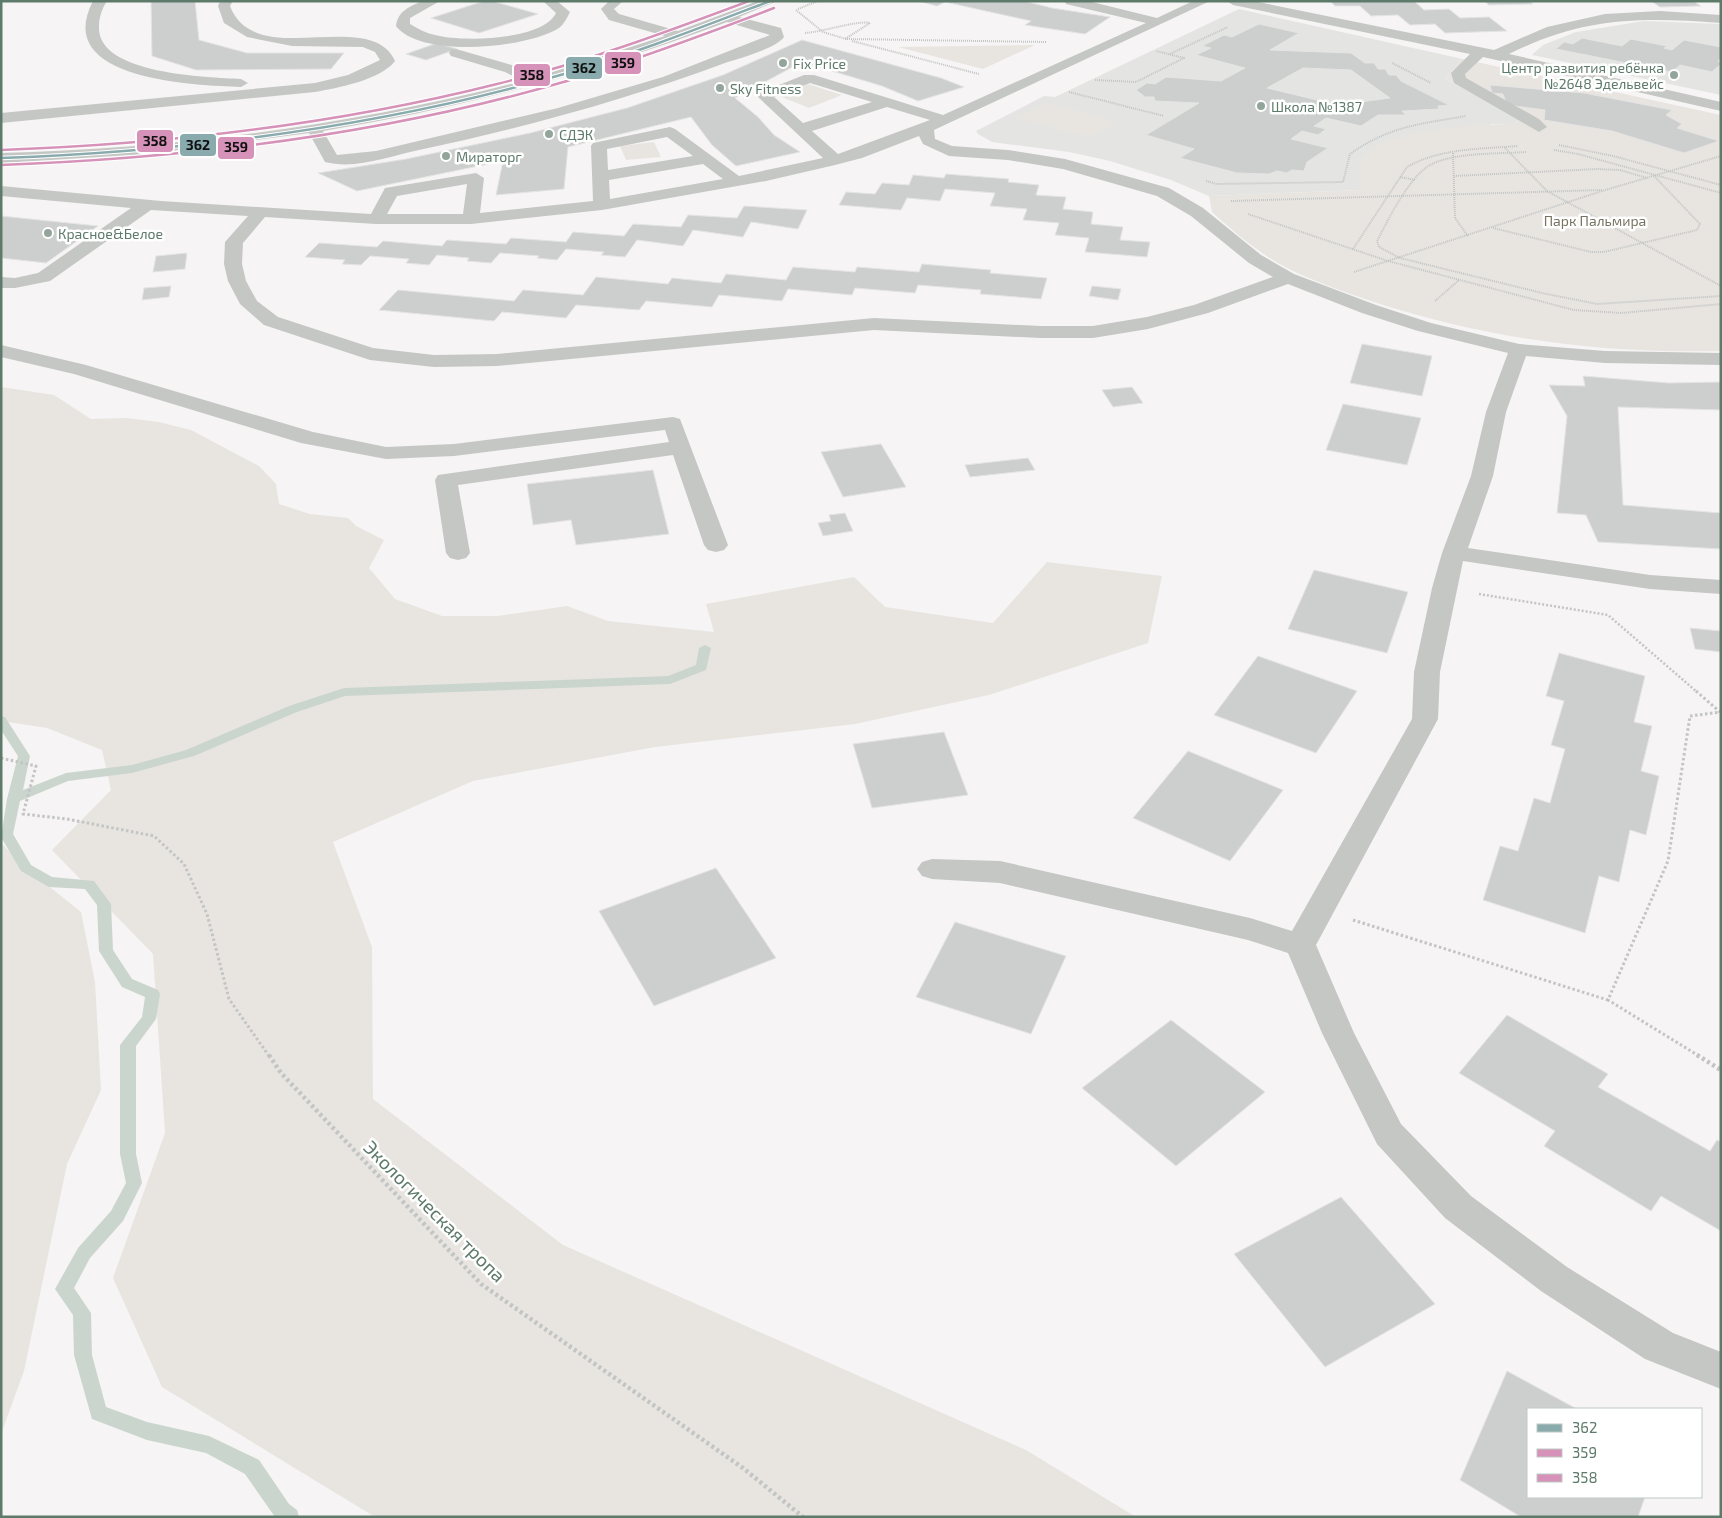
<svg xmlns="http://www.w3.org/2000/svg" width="1722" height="1518" font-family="'Exo 2',sans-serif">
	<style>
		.built { fill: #e4e5e3 }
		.green { fill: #e8e5e1 }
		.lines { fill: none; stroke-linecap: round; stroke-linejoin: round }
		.stream { fill: #cad6cd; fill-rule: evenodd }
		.building { fill: #cdcfce; stroke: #e5e4e4; fill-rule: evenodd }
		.path-far3 { stroke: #c2c5c4; stroke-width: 2; stroke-dasharray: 1 1; stroke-linecap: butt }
		.path-far2 { stroke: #c2c5c4; stroke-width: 2.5; stroke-dasharray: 2 2; stroke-linecap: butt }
		.path-far1 { stroke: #c2c5c4; stroke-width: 3; stroke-dasharray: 2.5 2.5; stroke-linecap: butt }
		.path { stroke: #c2c5c4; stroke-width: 4.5; stroke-dasharray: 3 3; stroke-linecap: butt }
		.minor { fill: #c5c7c5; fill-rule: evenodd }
		.bus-1-casing { stroke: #fff; stroke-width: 4.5 }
		.bus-2-casing { stroke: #fff; stroke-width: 4.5 }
		.bus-3-casing { stroke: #fff; stroke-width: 4.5 }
		.bus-1 { stroke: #8aabad; stroke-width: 2.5 }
		.bus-2 { stroke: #d692b8; stroke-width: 2.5 }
		.bus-3 { stroke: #d692b8; stroke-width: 2.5 }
		.poi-dot { fill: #93a59a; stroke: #fff; stroke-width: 2 }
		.labels { text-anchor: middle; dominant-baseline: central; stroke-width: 5; stroke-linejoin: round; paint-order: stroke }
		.far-poi-label { font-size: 14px; fill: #5d7a6a; stroke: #fff; text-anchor: start }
		.far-park-label { font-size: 14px; fill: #777360; stroke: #fff }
		.near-street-label { font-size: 19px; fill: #5d7a6a; stroke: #fff }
		.line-badge { stroke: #fff; stroke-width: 2 }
		.pale-badge-label { font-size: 14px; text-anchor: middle; font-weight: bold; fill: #111 }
	</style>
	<rect width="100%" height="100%" fill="#f6f4f4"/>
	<g class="built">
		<polygon points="1239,9 1458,58 1458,64 1445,79 1515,114 1519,120 1514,124 1491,124 1363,190 1209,196 1171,180 1110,161 1069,152 992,142 978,134 976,131 1044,96 1055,97"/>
		<polygon points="1644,21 1721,24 1721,95 1532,55 1543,45 1576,32"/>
	</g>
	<g class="green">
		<polygon points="1035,45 983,69 898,47"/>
		<path d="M 1458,58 L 1721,115 L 1721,351 C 1604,354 1488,339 1377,303 C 1344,292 1309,280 1278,263 C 1254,249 1233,231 1212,212 L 1209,196 L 1362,190 C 1361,182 1357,169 1362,160 C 1379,129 1482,124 1514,124 L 1519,120 L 1515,114 L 1445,79 L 1458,64 Z"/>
		<polygon points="808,84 842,95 809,108 777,95"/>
		<polygon points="1048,103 1118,122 1089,137 1017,118"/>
		<polygon points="654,142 661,157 626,160 620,146"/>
		<polygon points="1,387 54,395 91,419 126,418 159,422 191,430 259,466 276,484 279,504 310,514 348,518 356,526 384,540 369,568 395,599 442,616 498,616 567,606 608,621 714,632 706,604 854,577 885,607 993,623 1047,562 1162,576 1148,643 989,695 855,724 655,747 473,781 333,842 372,947 373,1099 563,1245 1026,1450 1136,1517 375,1517 162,1387 113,1278 165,1133 153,954 52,850 111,790 102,750 47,728 1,721"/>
		<polygon points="1,843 26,868 81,912 95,982 101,1090 67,1164 24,1371 1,1434"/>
	</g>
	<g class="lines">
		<polygon class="stream" points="705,645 711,648 706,670 670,684 345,696 297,712 194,756 132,773 68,781 20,801 13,834 31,865 52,877 94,881 111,904 113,950 132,979 158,990 160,994 156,1019 136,1046 136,1154 142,1183 123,1221 90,1258 74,1288 91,1313 92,1355 106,1407 147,1422 209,1436 259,1460 289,1504 297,1510 299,1517 275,1517 245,1474 206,1453 147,1440 92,1419 74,1355 73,1315 55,1289 78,1248 111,1211 126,1183 120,1154 120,1045 142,1017 145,997 122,987 99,951 97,905 85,889 49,887 21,871 1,837 7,799 18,756 1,730 1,716 5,717 30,756 23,790 66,773 132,765 186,750 289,706 344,688 668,676 696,665 699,648"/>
	</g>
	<g class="building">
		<polygon points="151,1 195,1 199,40 247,53 344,53 331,69 196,70 152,56"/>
		<polygon points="484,1 492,1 538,14 479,33 431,18"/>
		<polygon points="918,1 1024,1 1052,8 1110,17 1085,34 1025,25 1031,21 945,2 937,6"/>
		<polygon points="1330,1 1414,1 1424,10 1449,9 1460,18 1489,17 1507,31 1445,33 1435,24 1410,25 1398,15 1371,16 1360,6 1335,6"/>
		<polygon points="1484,1 1529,1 1533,4 1489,5"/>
		<polygon points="1651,1 1693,1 1701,6 1660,7"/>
		<path d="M 1259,24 L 1299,33 L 1270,50 L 1351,53 L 1365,63 L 1374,63 L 1378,69 L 1385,69 L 1389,75 L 1396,75 L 1401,81 L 1449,105 L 1438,106 L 1439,109 L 1402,111 L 1406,115 L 1378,115 L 1361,126 L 1326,118 L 1314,126 L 1326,129 L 1318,135 L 1302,131 L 1291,139 L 1328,148 L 1307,162 L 1304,171 L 1292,170 L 1287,173 L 1277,171 L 1269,174 L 1237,173 L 1180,158 L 1194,149 L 1146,135 L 1199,103 L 1155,101 L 1154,97 L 1145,97 L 1136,90 L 1147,83 L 1155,84 L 1166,77 L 1221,81 L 1245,68 L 1196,55 L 1211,48 L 1202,46 L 1224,35 L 1232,37 ZM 1303,68 L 1351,70 L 1390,98 L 1338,105 L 1267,88 Z"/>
		<polygon points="1582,38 1622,46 1631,39 1667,46 1664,48 1672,50 1684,40 1721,47 1721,58 1718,61 1721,64 1712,72 1680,65 1672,72 1556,49 1564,42 1573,44"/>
		<polygon points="802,40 941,78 964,87 918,101 882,86 802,62 735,98 758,117 774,135 800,152 736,166 712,145 691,117 568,147 564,189 496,195 503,161 357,191 318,173 406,159 530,133 627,108 723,75"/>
		<polygon points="437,43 457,49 426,60 406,54"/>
		<polygon points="1490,85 1584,93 1672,110 1666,115 1682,124 1677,128 1719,141 1684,153 1612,131 1544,120 1545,110 1507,105 1503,94 1492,93"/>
		<polygon points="946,174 1009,179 1008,182 1039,185 1036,195 1066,197 1063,209 1093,212 1091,224 1123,227 1120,240 1150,242 1147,257 1085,252 1089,238 1055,235 1059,223 1023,220 1027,209 990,206 995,193 945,189 940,201 907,198 901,210 839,205 846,192 875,194 882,183 909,185 913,175 944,178"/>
		<polygon points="744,206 807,210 798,229 751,222 743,237 693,230 683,246 637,240 625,257 601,255 604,252 566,249 557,260 537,258 539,256 500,253 491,263 467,261 469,258 437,255 429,265 406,263 409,259 370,256 361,265 342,264 345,260 305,257 319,243 377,247 383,241 442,246 447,240 506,244 511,238 566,242 573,232 624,236 633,224 681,227 688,215 737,218"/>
		<polygon points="1,216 98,226 46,263 1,258"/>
		<polygon points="187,253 185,269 153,272 156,256"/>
		<polygon points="922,264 991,270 990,273 1047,278 1041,299 980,294 981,290 918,285 915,293 855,288 852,295 788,289 782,301 719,295 712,307 646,301 639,310 576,305 566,318 502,312 494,321 379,310 398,290 514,301 523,290 583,295 596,277 668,284 672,278 721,283 726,274 786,280 793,267 855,272 857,267 919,272"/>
		<polygon points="171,286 169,297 142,300 144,288"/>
		<polygon points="1092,286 1121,289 1118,300 1089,296"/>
		<polygon points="1362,344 1432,356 1422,396 1350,383"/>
		<polygon points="1583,376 1669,383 1721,382 1721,410 1618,407 1623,505 1721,513 1721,549 1598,542 1586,515 1557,513 1567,416 1549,385 1585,386"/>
		<polygon points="1132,387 1143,403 1113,407 1102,390"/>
		<polygon points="1343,404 1421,418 1407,465 1326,450"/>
		<polygon points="881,444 906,487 843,497 821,452"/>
		<polygon points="1028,458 1035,470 970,477 965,465"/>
		<polygon points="653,470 669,534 576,545 571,520 533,525 527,484"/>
		<polygon points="845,513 853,531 823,536 818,523 831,521 829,515"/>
		<polygon points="1314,570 1408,592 1387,653 1288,629"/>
		<polygon points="1690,628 1721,631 1721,652 1695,649"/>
		<polygon points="1559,653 1645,676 1634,722 1652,726 1641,771 1659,776 1646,835 1630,830 1619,882 1599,876 1585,933 1483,900 1500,846 1518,851 1534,798 1550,803 1565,749 1551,745 1564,701 1546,696"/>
		<polygon points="1258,656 1357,691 1316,753 1214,715"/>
		<polygon points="944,732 968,795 872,808 853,744"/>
		<polygon points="1188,751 1283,790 1230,861 1133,818"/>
		<polygon points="716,868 776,958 654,1006 599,911"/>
		<polygon points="955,922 1066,956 1031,1034 916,997"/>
		<polygon points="1507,1015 1608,1074 1598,1087 1710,1151 1717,1140 1721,1142 1721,1231 1661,1196 1651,1211 1544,1146 1555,1131 1459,1073"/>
		<polygon points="1171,1020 1265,1092 1176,1166 1082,1088"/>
		<polygon points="1341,1197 1435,1304 1325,1367 1234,1254"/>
		<polygon points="1507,1371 1577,1409 1528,1409 1528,1497 1645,1497 1638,1517 1521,1517 1460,1480"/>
	</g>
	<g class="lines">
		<g class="path-far3">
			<polyline points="798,9 818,1"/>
			<polyline points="796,10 823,32 846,39"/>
			<path d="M 805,33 C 822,32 858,20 870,23 L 845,39"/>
			<polyline points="845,39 1047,42"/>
			<polyline points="852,41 979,74"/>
			<polyline points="1170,54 1228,27"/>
			<polyline points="1392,63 1431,83"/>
			<polyline points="1095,80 1136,82 1184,58 1156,51"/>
			<polyline points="1069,92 1164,116"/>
			<polyline points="1559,145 1613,156 1721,185"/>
			<polyline points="1505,148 1547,191 1721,286"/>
			<polyline points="1554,150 1578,154 1721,193"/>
			<path d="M 1526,152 C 1499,154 1454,152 1430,165 C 1409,177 1388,220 1377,241 L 1379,247 L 1400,258 L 1542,293 L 1597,304 L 1721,296"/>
			<polyline points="1453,153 1455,218 1468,236"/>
			<polyline points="1454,176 1597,169 1620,170 1647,178"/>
			<polyline points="1400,177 1415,180"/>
			<path d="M 1206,181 L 1217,184 L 1343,182 L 1350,154 C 1390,126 1420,124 1466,116"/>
			<polyline points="1231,201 1602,190"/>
			<polyline points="1248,214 1388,261 1574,310 1621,313 1721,304"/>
			<polyline points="1493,228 1591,252 1604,252 1697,230 1700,224 1654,176"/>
			<path d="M 1353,249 L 1407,167 C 1440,148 1481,149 1518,146"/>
			<polyline points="1354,272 1602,191 1721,156"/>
			<polyline points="1435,301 1459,280"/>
		</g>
		<polyline class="path-far2" points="1479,594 1608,615 1697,692"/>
		<g class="path-far1">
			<polyline points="1696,691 1720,712"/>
			<polyline points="1,758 36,766 23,814 67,819 154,836 184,864 207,914 229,999 269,1056"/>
			<polyline points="1353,920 1608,1000"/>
			<polyline points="1699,1056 1608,1000 1668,861 1690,716 1721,712"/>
		</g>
		<g class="path">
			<polyline points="269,1055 281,1073 481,1284 743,1468 803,1517"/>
			<polyline points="1697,1055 1721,1070"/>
		</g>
		<g class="minor">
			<path d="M 93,1 L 107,1 C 102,8 99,18 99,26 C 96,75 209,77 241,79 L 248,83 L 241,87 C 196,85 51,81 93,1 Z"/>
			<path d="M 220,1 L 233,1 L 230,6 C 255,72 370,6 395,61 C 381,80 337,88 315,92 L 1,123 L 1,113 L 315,83 L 348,75 L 380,60 L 375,52 L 363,47 L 292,46 L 247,37 L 224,23 L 218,6 Z"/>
			<path d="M 422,1 L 440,1 L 410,18 L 410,24 C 418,29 426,33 435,35 C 461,42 542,41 556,13 L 543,1 L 557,1 L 570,12 C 567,18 564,24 559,28 C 528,48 421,59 396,26 C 398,11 409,7 422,1 Z"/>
			<path d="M 609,1 L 623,1 L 614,9 L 619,14 L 678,31 L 758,1 L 777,1 L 739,17 L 781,28 L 784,37 C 775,49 740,58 725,63 C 625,100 523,128 419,150 C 389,156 356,170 325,162 L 309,133 L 147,154 L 1,163 L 1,153 C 176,149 353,125 523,81 L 505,72 L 451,56 L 449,53 L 451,50 L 456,49 L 515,66 L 537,77 L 665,36 L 609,20 L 601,9 ZM 727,22 L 770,35 L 663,77 L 558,108 L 376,151 L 337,155 L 323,131 C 463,108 594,72 727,22 Z"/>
			<path d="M 1065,1 L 1088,1 L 1157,18 L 1193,1 L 1210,1 L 934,130 L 935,139 L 952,146 L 1008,150 L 1065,159 L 1169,188 L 1203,208 L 1261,255 L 1294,274 L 1376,305 L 1431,323 L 1519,344 L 1605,351 L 1721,353 L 1721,365 L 1605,363 L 1526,356 L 1506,412 L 1493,476 L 1468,548 L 1650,575 L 1721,580 L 1721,594 L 1650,589 L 1463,561 L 1440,672 L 1438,719 L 1316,945 L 1354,1033 L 1401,1124 L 1471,1196 L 1567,1267 L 1673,1333 L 1721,1352 L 1721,1389 L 1645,1359 L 1541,1291 L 1445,1218 L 1377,1144 L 1322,1033 L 1288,953 L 1248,940 L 1000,883 L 932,879 L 922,876 L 917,869 L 922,862 L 932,859 L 1000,861 L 1250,918 L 1292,931 L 1412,719 L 1414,672 L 1432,588 L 1442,553 L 1471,476 L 1486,412 L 1508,353 L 1418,331 L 1362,313 L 1288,284 L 1208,313 L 1148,329 L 1093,338 L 1040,338 L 874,330 L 497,366 L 434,367 L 370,360 L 264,325 L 240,304 L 228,281 L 224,264 L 225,242 L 248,216 L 151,210 L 50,281 L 15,288 L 1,288 L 1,277 L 15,278 L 38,273 L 131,208 L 1,196 L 1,186 L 161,201 L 371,214 L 385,188 L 476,173 L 484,178 L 480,213 L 593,201 L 591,146 L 593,143 L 670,127 L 675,129 L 739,176 L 823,158 L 757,96 L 759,93 L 804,75 L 814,75 L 943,115 L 1146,23 L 1066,4 ZM 810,83 L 872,102 L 803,123 L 774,97 ZM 887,107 L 930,120 L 838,154 L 812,131 ZM 919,136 L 923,144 L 949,156 L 1008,160 L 1063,169 L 1157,196 L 1191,216 L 1249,263 L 1273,277 L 1194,305 L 1147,317 L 1093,326 L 1040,326 L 874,318 L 497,354 L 434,355 L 373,348 L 278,317 L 257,301 L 246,281 L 242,264 L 243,243 L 265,217 L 376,224 L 471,224 L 602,210 L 766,181 L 835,165 L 862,158 ZM 667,137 L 693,156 L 608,170 L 607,149 ZM 703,164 L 723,179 L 610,199 L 609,180 ZM 467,184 L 463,214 L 387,214 L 397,196 Z"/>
			<path d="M 1227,1 L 1253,1 L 1494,50 L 1547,27 L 1605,14 L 1660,11 L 1721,15 L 1721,23 C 1640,17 1583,17 1509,54 L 1721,102 L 1721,111 L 1483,57 L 1465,74 L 1466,78 L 1539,119 L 1547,127 L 1539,132 L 1454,83 L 1451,73 L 1470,54 L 1233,5 Z"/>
			<polygon points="1,345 86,365 313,432 386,447 454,444 673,417 680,419 728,545 724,550 716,552 708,550 704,545 673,455 458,485 470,553 466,558 458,560 450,558 446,553 435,480 438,475 669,442 665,430 454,456 386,459 301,443 74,374 1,357"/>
		</g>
		<defs>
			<path id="bus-1" d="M 1,158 C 192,151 381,127 564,74 C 634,54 702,27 770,1"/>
			<path id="bus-2" d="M 1,165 C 192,158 383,135 567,81 C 637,60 706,34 774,8"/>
			<path id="bus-3" d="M 1,150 C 168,144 334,125 497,84 C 583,63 666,32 749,1"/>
		</defs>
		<use href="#bus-1" class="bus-1-casing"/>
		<use href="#bus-2" class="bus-2-casing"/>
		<use href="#bus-3" class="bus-3-casing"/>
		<use href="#bus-1" class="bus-1"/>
		<use href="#bus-2" class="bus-2"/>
		<use href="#bus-3" class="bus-3"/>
	</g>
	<g class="poi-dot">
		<circle cx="783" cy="63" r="5"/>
		<circle cx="1674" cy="75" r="5"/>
		<circle cx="720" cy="88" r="5"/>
		<circle cx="1261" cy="106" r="5"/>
		<circle cx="549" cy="134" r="5"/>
		<circle cx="446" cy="156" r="5"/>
		<circle cx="48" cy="233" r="5"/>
	</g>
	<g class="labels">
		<g class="far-poi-label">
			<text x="793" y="63">Fix Price</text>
			<text x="1664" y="67" text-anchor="end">Центр развития ребёнка<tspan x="1664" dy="16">№2648 Эдельвейс</tspan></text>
			<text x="730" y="88">Sky Fitness</text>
			<text x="1271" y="106">Школа №1387</text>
			<text x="559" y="134">СДЭК</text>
			<text x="456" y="156">Мираторг</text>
			<text x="58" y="233">Красное&amp;Белое</text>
		</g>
		<g class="far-park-label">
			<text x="1595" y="220">Парк Пальмира</text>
		</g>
		<g class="near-street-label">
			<text transform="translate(435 1211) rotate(45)">Экологическая тропа</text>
		</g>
	</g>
	<g class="line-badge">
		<rect x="604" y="51" width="38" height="24" rx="5" fill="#d692b8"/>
		<rect x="565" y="56" width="38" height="24" rx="5" fill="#8aabad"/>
		<rect x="513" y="63" width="38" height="24" rx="5" fill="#d692b8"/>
		<rect x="136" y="129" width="38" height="24" rx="5" fill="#d692b8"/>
		<rect x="179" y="133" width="38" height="24" rx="5" fill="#8aabad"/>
		<rect x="217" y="136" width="38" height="24" rx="5" fill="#d692b8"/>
	</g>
	<g class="pale-badge-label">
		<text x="623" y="68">359</text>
		<text x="584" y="73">362</text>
		<text x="532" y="80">358</text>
		<text x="155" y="146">358</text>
		<text x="198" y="150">362</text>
		<text x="236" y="152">359</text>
	</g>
	<rect width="1722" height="1518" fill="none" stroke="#5d7a6a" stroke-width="5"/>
	<rect x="1527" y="1408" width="175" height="90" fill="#ffffff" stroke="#becac3"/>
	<rect x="1537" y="1424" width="25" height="8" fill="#8aabad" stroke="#becac3"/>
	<text x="1572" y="1433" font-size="15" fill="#5d7a6a">362</text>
	<rect x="1537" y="1449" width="25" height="8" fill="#d692b8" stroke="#becac3"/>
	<text x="1572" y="1458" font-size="15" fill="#5d7a6a">359</text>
	<rect x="1537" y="1474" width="25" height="8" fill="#d692b8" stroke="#becac3"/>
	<text x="1572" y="1483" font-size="15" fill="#5d7a6a">358</text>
</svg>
